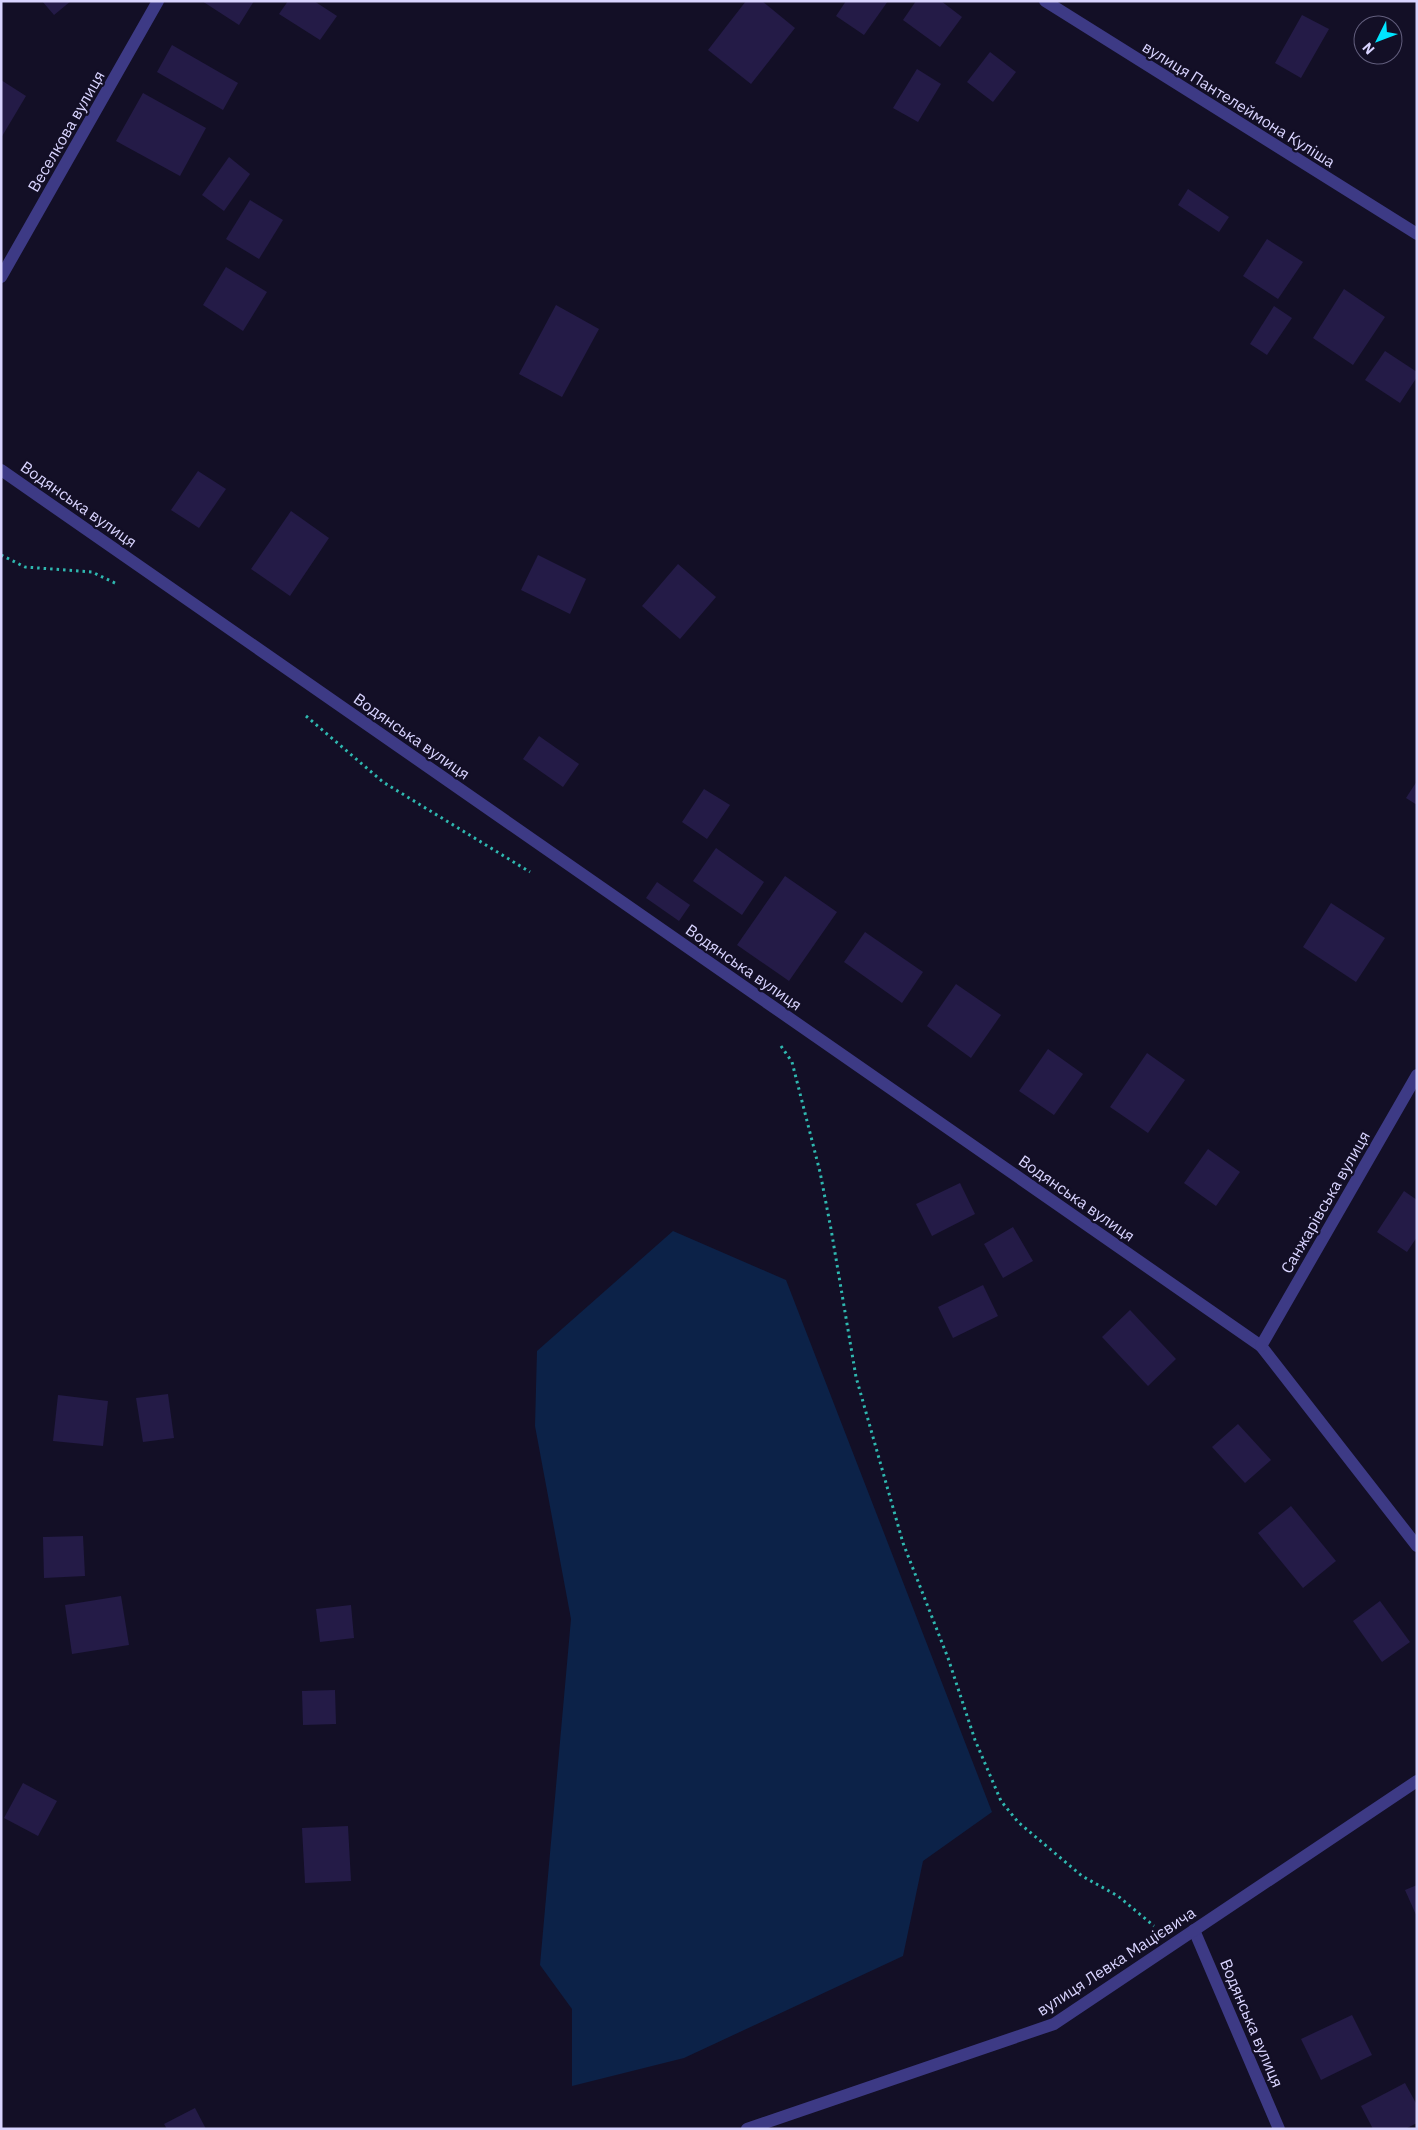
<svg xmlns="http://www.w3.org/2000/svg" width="1418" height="2130" font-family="'IBM Plex Sans',sans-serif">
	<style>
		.water { fill: #0c2248 }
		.building { fill: #241b47 }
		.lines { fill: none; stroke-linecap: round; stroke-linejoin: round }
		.path { stroke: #2fb8b0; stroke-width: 3; stroke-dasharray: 2.5 4; stroke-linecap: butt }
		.minor { stroke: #3d3a85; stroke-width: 12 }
		.labels { text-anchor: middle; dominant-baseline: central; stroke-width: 4.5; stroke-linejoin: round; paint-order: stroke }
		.street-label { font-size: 16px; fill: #d9d4ff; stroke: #130f26 }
	</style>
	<rect width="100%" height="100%" fill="#130f26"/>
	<polygon class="water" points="673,1231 786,1280 992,1812 923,1861 903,1956 684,2058 572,2086 572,2009 540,1965 571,1619 535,1426 537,1351"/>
	<g class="building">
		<polygon points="42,1 71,1 54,15"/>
		<polygon points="202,1 254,1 239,25"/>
		<polygon points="288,1 314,1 337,16 320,40 279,14"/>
		<polygon points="746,1 762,1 795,28 751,84 708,50"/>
		<polygon points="846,1 888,1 864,35 836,16"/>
		<polygon points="916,1 941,1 962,17 940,47 903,20"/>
		<polygon points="1302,15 1329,29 1301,78 1275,63"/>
		<polygon points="172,45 238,83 223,110 157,72"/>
		<polygon points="990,52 1016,72 993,102 967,82"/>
		<polygon points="917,69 941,84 918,122 893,108"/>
		<polygon points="1,80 26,96 1,138"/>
		<polygon points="143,93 206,128 180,176 116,141"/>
		<polygon points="229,157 250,174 224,211 202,195"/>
		<polygon points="1188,189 1229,217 1219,232 1178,205"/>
		<polygon points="250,200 283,220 259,259 226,239"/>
		<polygon points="1267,239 1303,262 1278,299 1243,276"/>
		<polygon points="226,267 267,292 243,331 203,305"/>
		<polygon points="1344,289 1385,317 1353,365 1313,338"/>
		<polygon points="556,305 599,329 562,397 519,374"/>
		<polygon points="1274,306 1292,318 1267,355 1250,344"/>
		<polygon points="1385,351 1417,372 1417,377 1400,403 1365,380"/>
		<polygon points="198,471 226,489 199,528 171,510"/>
		<polygon points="291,511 329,538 290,596 251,569"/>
		<polygon points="538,555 586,579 570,614 521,590"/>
		<polygon points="678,564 716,597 680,639 642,606"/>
		<polygon points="539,736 579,764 563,787 523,759"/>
		<polygon points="1417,781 1417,805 1406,798"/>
		<polygon points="704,789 730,805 707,839 682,822"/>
		<polygon points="716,848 764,882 742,915 693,881"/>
		<polygon points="785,876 837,912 789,981 737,945"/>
		<polygon points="657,882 690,905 679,921 646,898"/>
		<polygon points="1331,903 1385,938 1356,982 1303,947"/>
		<polygon points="865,932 923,972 902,1003 844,962"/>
		<polygon points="956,984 1001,1015 971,1058 927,1026"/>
		<polygon points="1048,1049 1083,1074 1054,1115 1019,1091"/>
		<polygon points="1147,1053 1185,1080 1148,1133 1110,1107"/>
		<polygon points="1208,1149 1240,1172 1216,1206 1184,1183"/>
		<polygon points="960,1183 975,1214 932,1236 916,1204"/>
		<polygon points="1404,1191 1417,1200 1417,1237 1407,1252 1377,1232"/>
		<polygon points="1013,1227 1033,1261 1003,1278 984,1244"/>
		<polygon points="983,1285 998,1316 953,1338 938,1307"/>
		<polygon points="1130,1310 1176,1359 1148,1386 1102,1337"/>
		<polygon points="168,1394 174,1438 143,1442 136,1398"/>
		<polygon points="58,1395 108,1401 103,1446 53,1441"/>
		<polygon points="1238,1424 1271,1460 1245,1483 1212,1447"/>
		<polygon points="1291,1506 1336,1561 1303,1588 1258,1533"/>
		<polygon points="83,1536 85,1576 44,1578 43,1537"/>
		<polygon points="121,1596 129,1645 72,1654 65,1605"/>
		<polygon points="1380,1601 1410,1642 1382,1662 1353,1621"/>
		<polygon points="351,1605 354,1638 320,1642 316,1609"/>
		<polygon points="335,1690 336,1724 303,1725 302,1691"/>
		<polygon points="23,1783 57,1801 38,1836 4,1818"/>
		<polygon points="348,1826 351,1881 305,1883 302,1828"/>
		<polygon points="1417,1885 1417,1917 1405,1890"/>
		<polygon points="1352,2015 1372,2055 1321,2080 1301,2039"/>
		<polygon points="1405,2083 1417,2105 1417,2123 1405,2129 1373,2129 1361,2106"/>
		<polygon points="195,2108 206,2129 167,2129 164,2124"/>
	</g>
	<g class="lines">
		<g class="path">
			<polyline points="1,555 25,567 92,572 117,584"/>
			<polyline points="306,716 383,782 530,872"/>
			<polyline points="781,1046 792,1062 820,1172 831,1229 856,1377 903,1543 948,1658 975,1740 1001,1801 1018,1822 1082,1876 1118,1896 1154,1926"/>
		</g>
		<g class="minor">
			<polyline points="1045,1 1417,234"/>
			<polyline points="1,277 158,1"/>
			<polyline points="1,470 1261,1346 1417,1546"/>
			<polyline points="1261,1346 1417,1075"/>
			<polyline points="1194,1930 1279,2129"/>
			<polyline points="747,2129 1054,2024 1417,1781"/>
		</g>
	</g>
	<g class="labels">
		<g class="street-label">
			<text transform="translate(1239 104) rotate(32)">вулиця Пантелеймона Куліша</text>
			<text transform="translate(66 131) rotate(-60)">Веселкова вулиця</text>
			<text transform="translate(79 504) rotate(35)">Водянська вулиця</text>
			<text transform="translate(412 736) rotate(35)">Водянська вулиця</text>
			<text transform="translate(744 967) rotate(35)">Водянська вулиця</text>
			<text transform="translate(1077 1198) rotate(35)">Водянська вулиця</text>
			<text transform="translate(1325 1202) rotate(-60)">Санжарівська вулиця</text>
			<text transform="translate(1116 1961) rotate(-33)">вулиця Левка Мацієвича</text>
			<text transform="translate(1252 2023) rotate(67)">Водянська вулиця</text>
		</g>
	</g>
	<rect width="1418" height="2130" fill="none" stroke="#d9d4ff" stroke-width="5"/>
	<g transform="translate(1378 40) rotate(228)"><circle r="24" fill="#130f26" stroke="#625e7d"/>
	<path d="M0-4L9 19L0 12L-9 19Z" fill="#00e5ff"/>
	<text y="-8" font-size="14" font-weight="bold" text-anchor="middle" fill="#d9d4ff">N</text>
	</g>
</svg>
